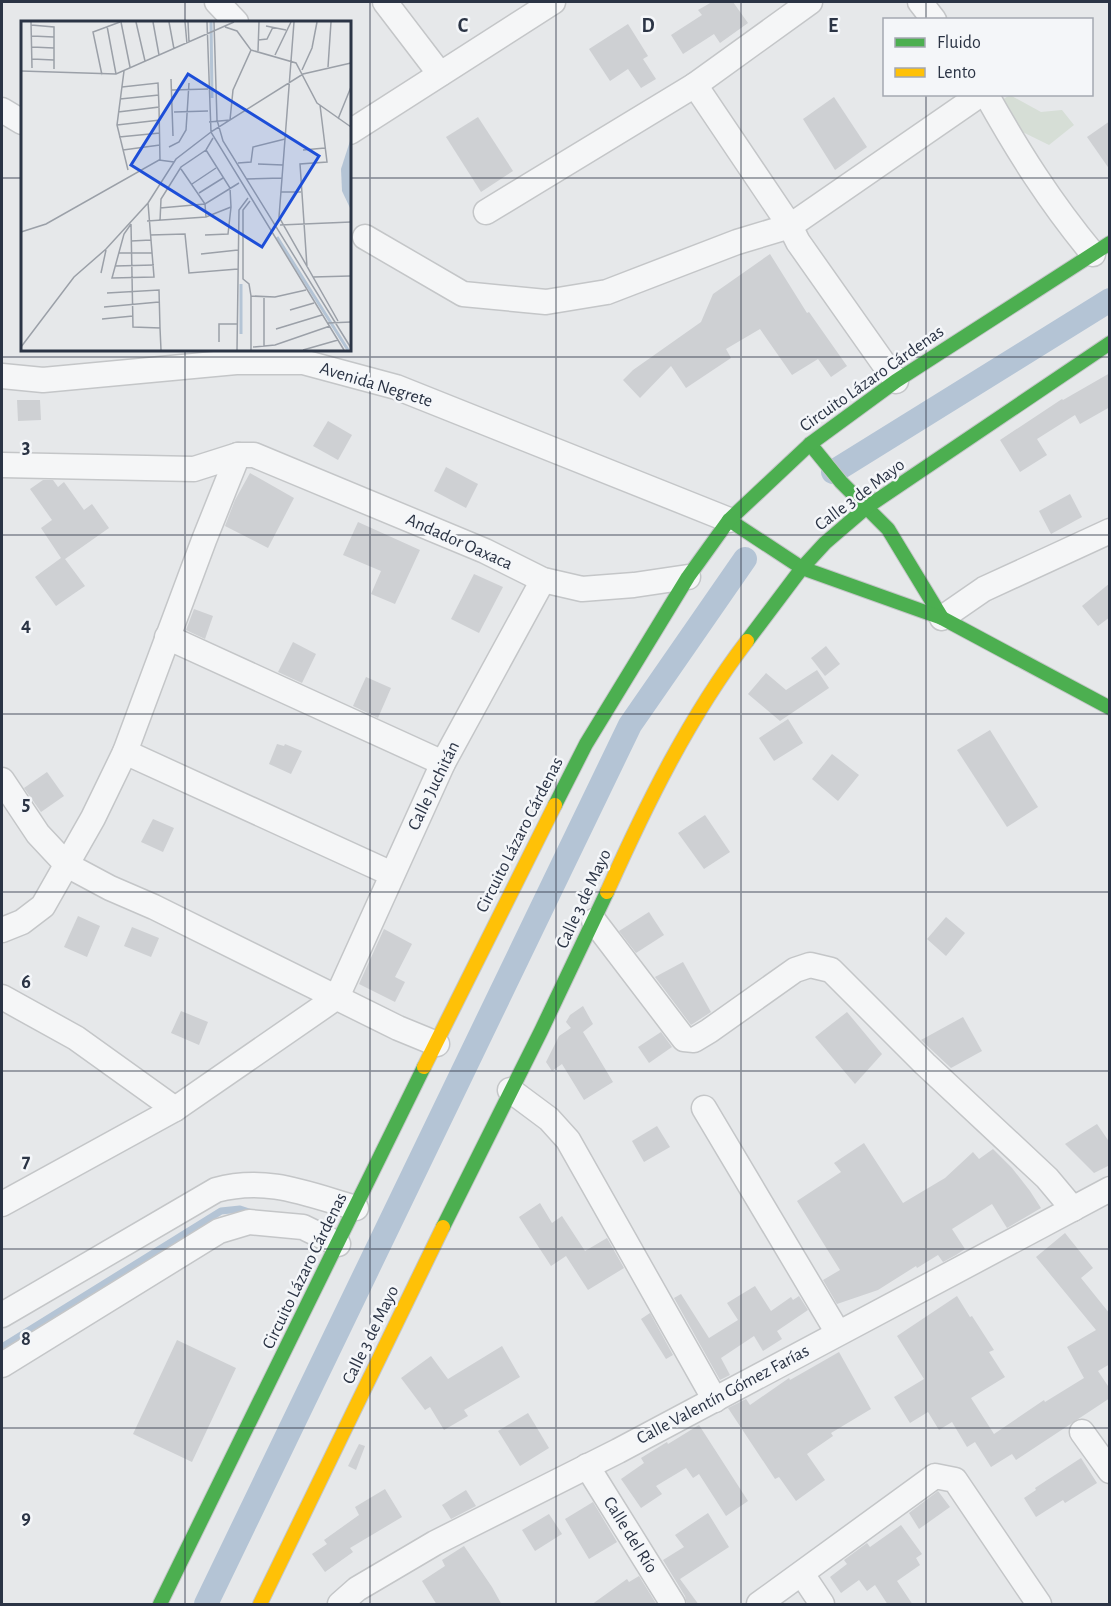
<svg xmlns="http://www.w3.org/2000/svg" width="1111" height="1606" font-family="'Alegreya Sans',sans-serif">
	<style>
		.green { fill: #d6ded6 }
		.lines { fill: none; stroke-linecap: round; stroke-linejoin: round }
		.stream { stroke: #b4c4d5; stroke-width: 7 }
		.canal { stroke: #b4c4d5; stroke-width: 24 }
		.building { fill: #ced0d3 }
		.street-casing { stroke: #c4c6c8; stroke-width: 27 }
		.fast-casing { stroke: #c4c6c8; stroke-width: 16 }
		.slow-casing { stroke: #c4c6c8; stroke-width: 16 }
		.street { stroke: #f5f6f7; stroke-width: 24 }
		.fast { stroke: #4caf50; stroke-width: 14 }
		.slow { stroke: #ffc107; stroke-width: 14 }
		.grid { fill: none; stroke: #2b3445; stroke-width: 1.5; stroke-opacity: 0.55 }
		.labels { text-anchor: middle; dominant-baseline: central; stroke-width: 5; stroke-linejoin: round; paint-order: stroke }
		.street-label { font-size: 18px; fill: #2b3445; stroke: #f4f6f9 }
		.inset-river { fill: none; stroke: #b4c4d5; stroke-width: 3 }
		.inset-road { fill: none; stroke: #9ba0a8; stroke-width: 1.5 }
		.view { fill: #1d4ed8; fill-opacity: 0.15; stroke: #1d4ed8; stroke-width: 3 }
		.inset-edge { fill: none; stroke: #2b3445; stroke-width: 3 }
		.grid-label { font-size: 20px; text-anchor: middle; font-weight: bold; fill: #2b3445; stroke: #f4f6f9; stroke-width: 5; stroke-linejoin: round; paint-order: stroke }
	</style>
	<rect width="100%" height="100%" fill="#e6e8ea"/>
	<polygon class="green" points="1010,95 1041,112 1062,110 1074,125 1049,145 1004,123 997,103"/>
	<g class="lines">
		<polyline class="stream" points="2,1347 221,1211 240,1209 252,1213"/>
		<g class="canal">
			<polyline points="833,472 1110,300"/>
			<polyline points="206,1604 630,725 745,559"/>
		</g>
	</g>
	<g class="building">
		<polygon points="712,2 733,2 748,23 720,43 714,34 683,54 671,35 702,15 698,10"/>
		<polygon points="628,24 648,56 643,59 656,79 641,88 628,69 610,81 589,49"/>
		<polygon points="834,97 867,147 835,170 803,119"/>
		<polygon points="478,117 513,171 481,192 446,137"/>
		<polygon points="1110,121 1110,170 1087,137"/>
		<polygon points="770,254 807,313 809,312 847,366 831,377 818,359 792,375 760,329 726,349 731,358 686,388 671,366 640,398 623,380 633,370 701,322 713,294"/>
		<polygon points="1110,373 1110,407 1080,424 1075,415 1037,439 1047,455 1020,472 1000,440 1062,399 1063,400"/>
		<polygon points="17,400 40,400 41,420 18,421"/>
		<polygon points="328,421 352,435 338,460 313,446"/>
		<polygon points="446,467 478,484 466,508 434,491"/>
		<polygon points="250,473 294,498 268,548 225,526 235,500"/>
		<polygon points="43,480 53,480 58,487 64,482 84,510 92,504 109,528 65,559 85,586 56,606 35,577 61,558 41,528 52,520 30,489"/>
		<polygon points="1070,494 1082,517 1051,534 1039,511"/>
		<polygon points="358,522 420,550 395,604 371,594 381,571 343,555"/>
		<polygon points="474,574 503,587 479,633 451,619"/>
		<polygon points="1110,583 1110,617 1098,626 1082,606"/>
		<polygon points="194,609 213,616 205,639 186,630"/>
		<polygon points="293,642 316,654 302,683 278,672"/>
		<polygon points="826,646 840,664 825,676 811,658"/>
		<polygon points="817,670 829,688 780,721 748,694 766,673 786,690"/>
		<polygon points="366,677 391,688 378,718 353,706"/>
		<polygon points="788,719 803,743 774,761 759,738"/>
		<polygon points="990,730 1038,807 1007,827 957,750"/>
		<polygon points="277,744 284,746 285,744 302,751 291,774 269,764"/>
		<polygon points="832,754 859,775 838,801 812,779"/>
		<polygon points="47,772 64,796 41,812 24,788"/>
		<polygon points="705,815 730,852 704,869 678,833"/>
		<polygon points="153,819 174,828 163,852 141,842"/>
		<polygon points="649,912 664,935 636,953 619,931"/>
		<polygon points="78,916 100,926 87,957 64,947"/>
		<polygon points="946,917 965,933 946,956 927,939"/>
		<polygon points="132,927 159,938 151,957 124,946"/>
		<polygon points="384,929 412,944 395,977 405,982 395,1002 359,984"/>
		<polygon points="683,962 711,1012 691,1025 655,977"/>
		<polygon points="583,1006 593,1024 583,1032 613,1082 584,1100 562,1064 552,1071 546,1062 559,1036 571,1028 566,1022 570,1015"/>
		<polygon points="181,1011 208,1022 199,1045 171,1033"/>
		<polygon points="847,1012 882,1054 855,1084 815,1037"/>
		<polygon points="963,1017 982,1051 951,1068 921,1040"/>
		<polygon points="661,1032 672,1047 649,1063 638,1047"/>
		<polygon points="1097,1124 1110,1143 1110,1165 1094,1173 1065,1144"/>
		<polygon points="657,1126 670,1147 644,1162 632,1141"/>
		<polygon points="864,1143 903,1203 945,1178 973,1152 979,1159 993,1149 1012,1168 1030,1191 1041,1208 1007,1228 992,1204 952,1229 965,1249 956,1255 943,1262 938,1255 917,1268 916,1266 878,1290 837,1304 823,1280 840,1270 797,1201 841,1172 834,1163"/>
		<polygon points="540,1203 552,1223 562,1216 585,1251 607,1238 624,1268 588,1290 566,1256 551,1266 519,1217"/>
		<polygon points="1065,1233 1093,1268 1081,1278 1110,1314 1110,1364 1098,1371 1110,1389 1110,1398 1016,1460 1012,1454 991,1467 975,1442 967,1447 952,1422 939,1430 928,1412 910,1423 894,1397 924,1379 897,1336 957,1296 970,1317 972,1316 994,1350 989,1352 1005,1377 971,1398 994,1434 1044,1400 1045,1402 1084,1378 1067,1347 1096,1330 1036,1257"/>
		<polygon points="755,1286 771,1311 791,1297 793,1300 799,1296 808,1310 777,1331 782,1339 763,1351 754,1336 721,1358 730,1375 720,1380 674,1298 681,1294 709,1338 738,1320 727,1303"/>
		<polygon points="650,1313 673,1355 666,1359 641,1319"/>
		<polygon points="177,1340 236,1368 192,1462 133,1434"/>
		<polygon points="502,1346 520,1377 464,1410 468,1416 444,1430 430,1407 425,1410 401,1378 431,1356 448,1379"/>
		<polygon points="839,1352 871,1409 831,1433 833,1436 807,1454 825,1480 796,1501 779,1477 775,1479 728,1408 746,1399 750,1405 789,1378 790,1380"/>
		<polygon points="528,1413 549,1448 520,1466 498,1431"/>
		<polygon points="699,1425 748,1501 726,1516 699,1474 693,1478 686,1468 656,1486 662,1494 641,1508 621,1479 644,1463 641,1458 667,1442 668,1444"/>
		<polygon points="359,1444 365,1446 356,1470 348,1466"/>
		<polygon points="1081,1458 1097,1483 1065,1503 1063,1500 1036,1517 1024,1498 1036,1490 1035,1488"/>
		<polygon points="385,1489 402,1517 350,1548 353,1552 325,1572 312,1554 327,1544 324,1540 359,1515 355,1507"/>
		<polygon points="466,1490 476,1506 451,1519 442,1505"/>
		<polygon points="938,1491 950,1507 919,1529 909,1513"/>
		<polygon points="593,1502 617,1542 589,1559 565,1519"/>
		<polygon points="708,1513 729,1547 680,1579 699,1605 687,1605 685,1596 663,1560 684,1547 675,1535"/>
		<polygon points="549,1514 562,1534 535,1551 522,1530"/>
		<polygon points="901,1525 922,1554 916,1558 920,1565 897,1581 913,1605 888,1605 875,1585 867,1591 859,1580 841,1593 830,1577 847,1564 844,1560 867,1543 870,1547"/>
		<polygon points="464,1546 492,1587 502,1605 437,1605 422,1581 445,1566 442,1560"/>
		<polygon points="639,1576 657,1605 591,1605 627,1579 629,1582"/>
	</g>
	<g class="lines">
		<defs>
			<g id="street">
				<polyline points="217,2 236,22"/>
				<polyline points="385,2 440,74"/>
				<polyline points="920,2 934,20"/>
				<polyline points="695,85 790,226 798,242 896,381"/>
				<path d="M 986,94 C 1019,153 1050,202 1093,254"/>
				<polyline points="2,110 22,122"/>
				<polyline points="350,132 553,2"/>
				<polyline points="486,212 695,85 810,2"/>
				<polyline points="365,237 463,294 546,302 607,292 737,242 790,226 981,94"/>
				<polyline points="2,376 43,380 236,362 303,362 396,387 729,520"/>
				<polyline points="2,465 194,469 238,455 254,455 485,551 543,580 582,589 634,585 688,577"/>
				<polyline points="942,618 984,589 1110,531"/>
				<polyline points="167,637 443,763"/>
				<polyline points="125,752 392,874"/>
				<polyline points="2,780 38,834 67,865 110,888 154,907 398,1028 437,1044"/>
				<polyline points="594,921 684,1039 694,1040 709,1031 795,970 810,965 831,970 925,1064 1047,1178 1073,1209"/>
				<polyline points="2,930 22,922 43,906 93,818 125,752 204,540 238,455"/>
				<polyline points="2,997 76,1038 175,1109"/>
				<polyline points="510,1090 549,1119 568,1140 715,1400"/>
				<polyline points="704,1108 838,1333"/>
				<polyline points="2,1204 175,1109 337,997 443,763 543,580"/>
				<path d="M 2,1315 L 216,1190 C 267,1176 307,1194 356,1208"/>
				<polyline points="2,1365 219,1231 249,1222 303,1227 338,1244"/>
				<polyline points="1082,1432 1110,1471"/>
				<polyline points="587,1466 673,1604"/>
				<polyline points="802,1574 822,1604"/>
				<polyline points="340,1604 357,1589 435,1543 618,1451 1110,1189"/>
				<polyline points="759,1604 935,1476 955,1480 1039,1604"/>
			</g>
			<g id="fast">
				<polyline points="810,444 841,482 888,529 942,618"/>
				<polyline points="729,520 802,568 942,618 1110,708"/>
				<polyline points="747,641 802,568 825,543 867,507 1110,343"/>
				<polyline points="555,805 586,744 688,577 729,520 810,444 896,381 1110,243"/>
				<polyline points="443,1227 541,1031 607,892"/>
				<polyline points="160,1604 424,1067"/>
			</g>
			<g id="slow">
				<path d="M 607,892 C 646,805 689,717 747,641"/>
				<polyline points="424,1067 555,805"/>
				<polyline points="260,1604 443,1227"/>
			</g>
		</defs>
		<use href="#street" class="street-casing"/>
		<use href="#fast" class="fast-casing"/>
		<use href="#slow" class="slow-casing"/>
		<use href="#street" class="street"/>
		<use href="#fast" class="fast"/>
		<use href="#slow" class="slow"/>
	</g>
	<path class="grid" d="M 185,2 L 185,22M 370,2 L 370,1604M 556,2 L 556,1604M 741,2 L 741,1604M 926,2 L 926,20M 926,94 L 926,1604M 2,178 L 22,178M 350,178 L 1110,178M 185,350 L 185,1604M 2,357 L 1110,357M 2,535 L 1110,535M 2,714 L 1110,714M 2,892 L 1110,892M 2,1071 L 1110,1071M 2,1249 L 1110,1249M 2,1428 L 1110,1428"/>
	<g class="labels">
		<g class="street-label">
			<text transform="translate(872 379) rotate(-35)">Circuito Lázaro Cárdenas</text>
			<text transform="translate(376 385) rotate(17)">Avenida Negrete</text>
			<text transform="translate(860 495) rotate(-37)">Calle 3 de Mayo</text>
			<text transform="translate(459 542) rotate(24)">Andador Oaxaca</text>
			<text transform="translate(434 786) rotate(-64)">Calle Juchitán</text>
			<text transform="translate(520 835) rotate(-63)">Circuito Lázaro Cárdenas</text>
			<text transform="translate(584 899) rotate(-65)">Calle 3 de Mayo</text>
			<text transform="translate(305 1271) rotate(-64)">Circuito Lázaro Cárdenas</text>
			<text transform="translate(371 1335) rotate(-64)">Calle 3 de Mayo</text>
			<text transform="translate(723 1395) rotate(-28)">Calle Valentín Gómez Farías</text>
			<text transform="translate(630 1535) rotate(58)">Calle del Río</text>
		</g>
	</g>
	<g transform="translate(21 21)">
		<rect width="330" height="330" fill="#e6e8ea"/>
		<path d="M 330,117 L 330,189 L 321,170 L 320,148 Z" fill="#b4c4d5"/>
		<path class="inset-river" d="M 190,1 L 191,77M 256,216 L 327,329M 220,313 L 220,263"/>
		<path class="inset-road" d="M 10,1 L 11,47M 100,1 L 109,46M 115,1 L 124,40M 132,1 L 138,34M 148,1 L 153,28M 164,1 L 166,23M 167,1 L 168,21M 186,1 L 190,111 L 282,53 L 330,42M 193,1 L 196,99 L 202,120 L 330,327M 273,1 L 258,196 L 317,300M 10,4 L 33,6 L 33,48M 86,5 L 95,53M 245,5 L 265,9M 204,6 L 216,10 L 230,29 L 212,69 L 209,99M 11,15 L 33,16M 237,19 L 246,18 L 252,6M 11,26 L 33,27M 230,29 L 275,42 L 296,82 L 330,106M 237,30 L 238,1M 254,34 L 270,1M 11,38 L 33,39M 307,46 L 310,1M 281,49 L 291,27 L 296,1M 0,50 L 95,53 L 213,1M 103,50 L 96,104 L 107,149M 81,54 L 72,11 L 99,1M 150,58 L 152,115M 151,69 L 187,68M 99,78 L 138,74M 138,86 L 139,139M 97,91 L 138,86 L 137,62 L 101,66M 153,91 L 187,90M 317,98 L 330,66M 188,101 L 209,99M 96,104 L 139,99M 98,116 L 139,112M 148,126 L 158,121 L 165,109 L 168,62M 102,129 L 139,124M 282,129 L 304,127M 217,142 L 230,141 L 232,126 L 264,118M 237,143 L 262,144M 160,148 L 184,183 L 185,196M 225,158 L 261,157M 171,163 L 195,147M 260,171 L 280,171M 178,172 L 202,157M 229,180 L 222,189 L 222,258 L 228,263 L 230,275 L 230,329M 139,187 L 184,183 L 218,162M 126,200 L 185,196 L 210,186M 139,200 L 140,178 L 160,146 L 185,129 L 192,117M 110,203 L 103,213 L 91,257 L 133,256 L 127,182M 110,203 L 112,306 L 139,307 L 140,329M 259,204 L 330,201M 0,211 L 25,203 L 138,139 L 153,141M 129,214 L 164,213 L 168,252 L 217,248M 184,214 L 207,213 L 210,186 L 209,167 L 185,129M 110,220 L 130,219M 98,232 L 131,232M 180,233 L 217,229M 94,245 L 133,244M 286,246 L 279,143 L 306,141 L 299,84M 80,252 L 85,229M 292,256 L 329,255M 86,272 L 138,269 L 139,307M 230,275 L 254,276 L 285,269M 243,277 L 243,325M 83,286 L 138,281M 269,289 L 293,282M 81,298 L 112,295M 307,302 L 330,301M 255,308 L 301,294M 198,321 L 198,303 L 216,303M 0,326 L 53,256 L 85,228 L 127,182 L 155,138 L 190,111 L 323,329M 232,326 L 254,324 L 309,305M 216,329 L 218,189 L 227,177M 282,329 L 317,319"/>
		<path class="view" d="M 167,53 L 298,135 L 241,226 L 110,144 Z"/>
		<rect width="330" height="330" class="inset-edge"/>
	</g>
	<g class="grid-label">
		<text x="463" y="32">C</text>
		<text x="648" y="32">D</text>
		<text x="833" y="32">E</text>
		<text x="26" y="453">3</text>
		<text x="26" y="631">4</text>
		<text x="26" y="810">5</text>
		<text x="26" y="988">6</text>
		<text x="26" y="1167">7</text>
		<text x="26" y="1345">8</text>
		<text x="26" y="1524">9</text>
	</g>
	<rect width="1111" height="1606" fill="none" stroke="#2b3445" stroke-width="6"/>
	<rect x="883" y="18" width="210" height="78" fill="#f4f6f9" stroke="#a4a8b1" stroke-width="1.5"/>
	<rect x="895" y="38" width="30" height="9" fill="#4caf50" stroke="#a4a8b1" stroke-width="1.5"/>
	<text x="937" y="48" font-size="18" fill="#2b3445">Fluido</text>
	<rect x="895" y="68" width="30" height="9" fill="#ffc107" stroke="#a4a8b1" stroke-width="1.5"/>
	<text x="937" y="78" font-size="18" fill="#2b3445">Lento</text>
</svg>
